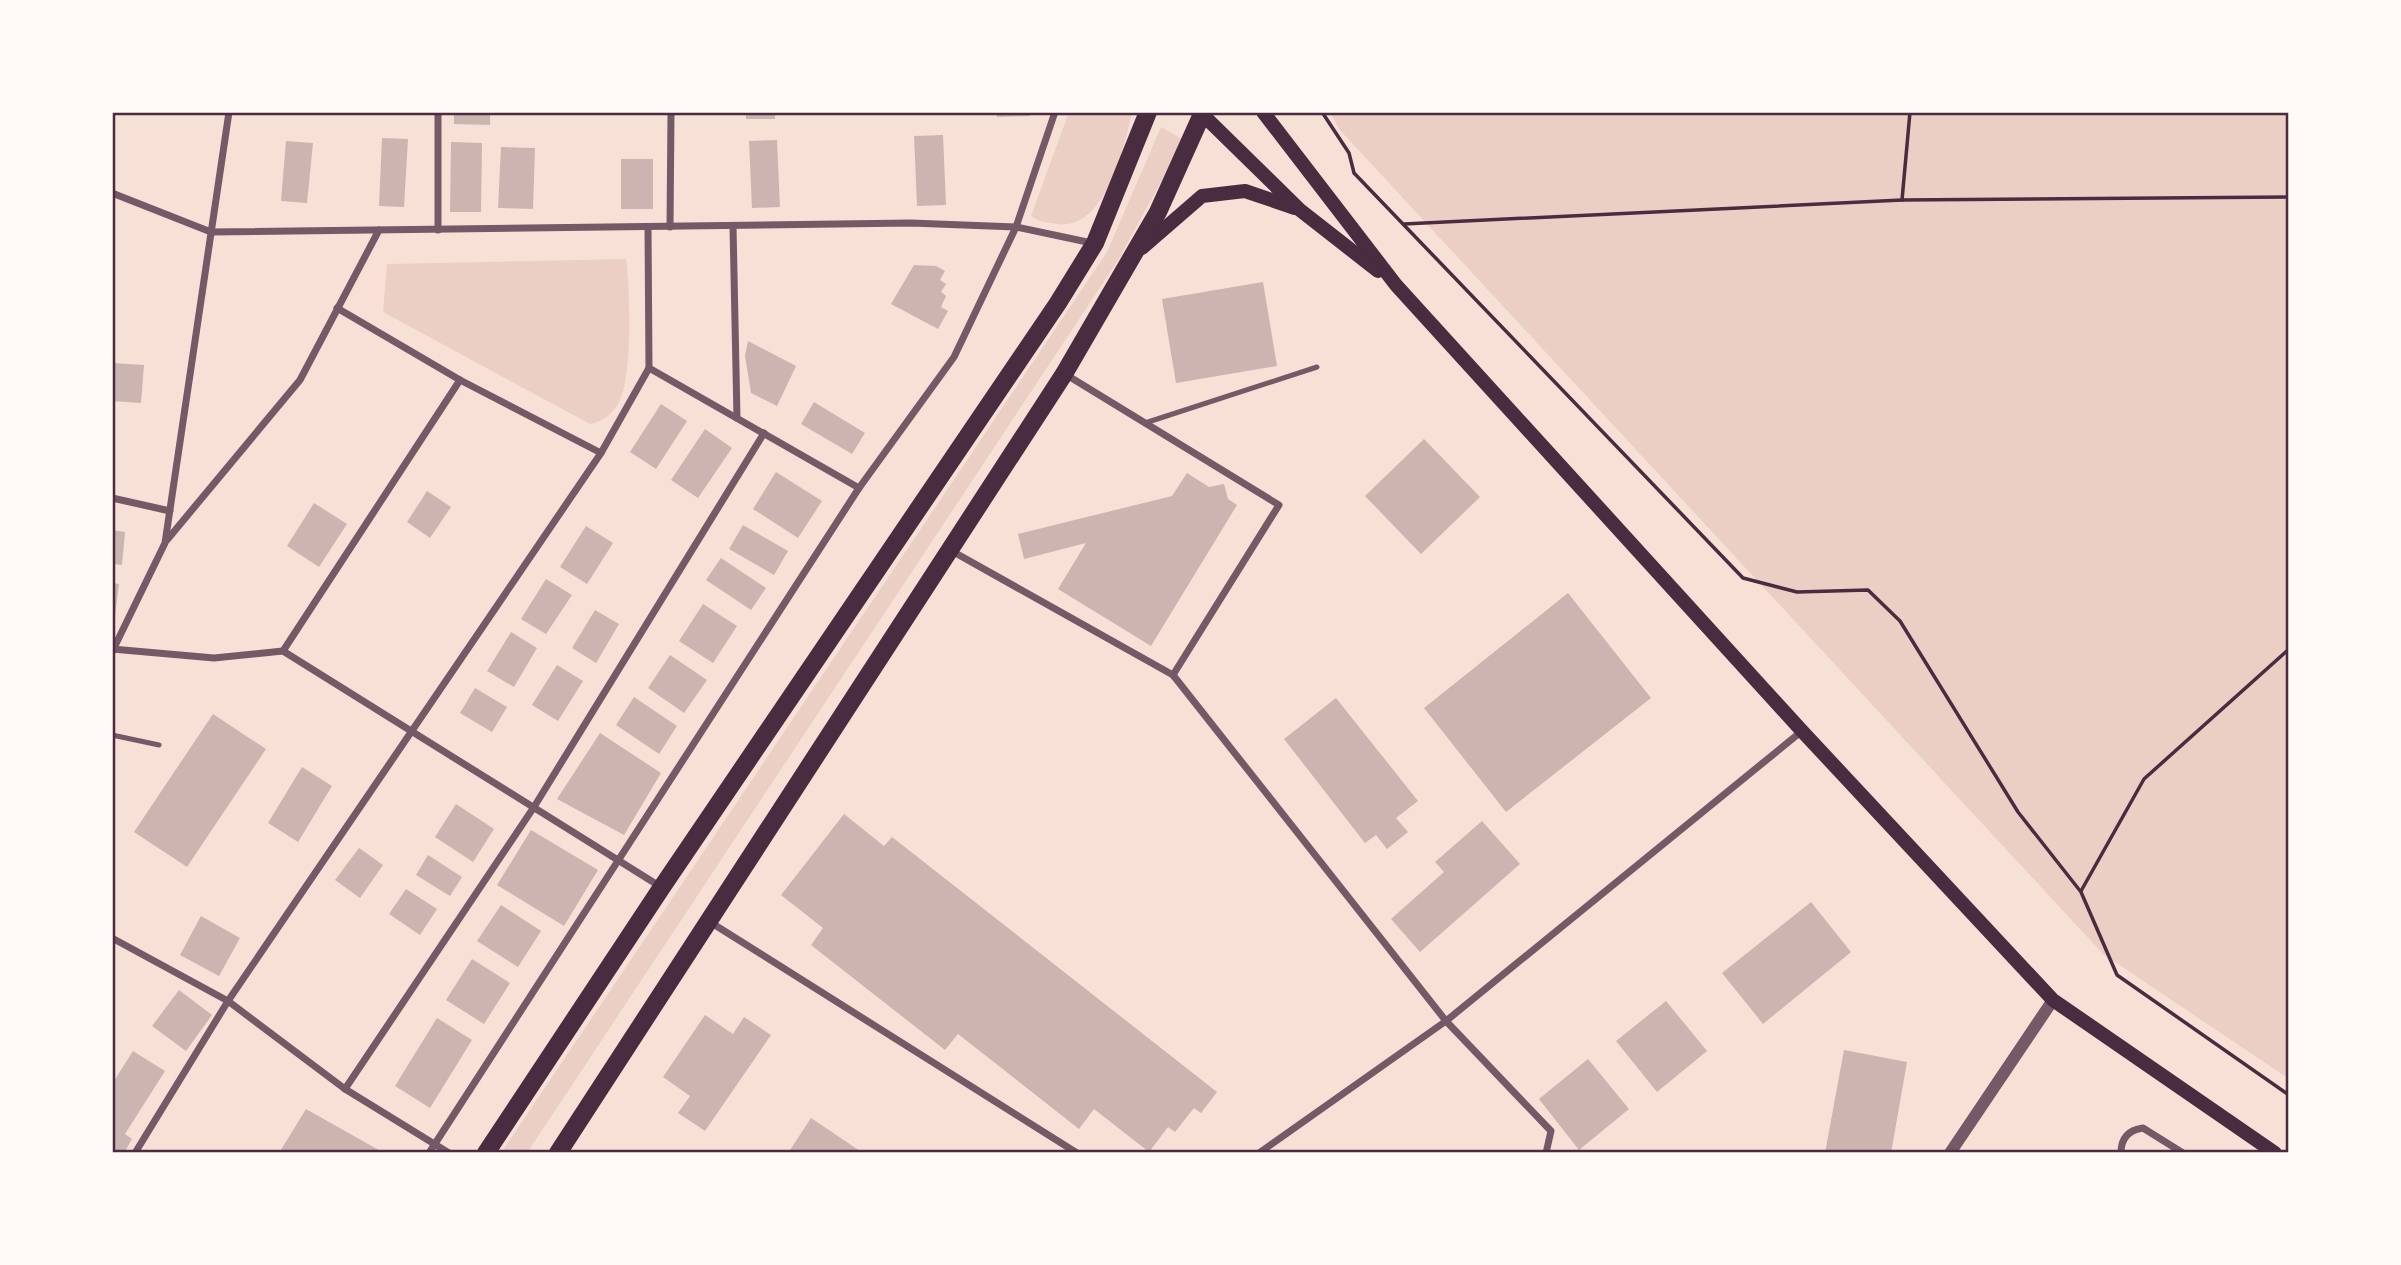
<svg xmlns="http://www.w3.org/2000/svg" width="2401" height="1265" font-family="Inter,sans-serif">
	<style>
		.green { fill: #ebcfc5 }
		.building { fill: #ccb4b1 }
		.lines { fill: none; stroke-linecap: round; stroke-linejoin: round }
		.path { stroke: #4a2c40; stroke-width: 3.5 }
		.service { stroke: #755966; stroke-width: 5 }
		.minor { stroke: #755966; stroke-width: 7 }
		.tertiary { stroke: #755966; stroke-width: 12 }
		.secondary { stroke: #4a2c40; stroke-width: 14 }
		.primary { stroke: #4a2c40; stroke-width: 18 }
		.neatline { fill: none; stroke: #4a2c40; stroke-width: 2.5 }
	</style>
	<rect width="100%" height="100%" fill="#f7e1d7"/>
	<g class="green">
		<path d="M 1069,112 L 1132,112 C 1124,148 1105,231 1057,224 C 1047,222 1039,222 1031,216 Z"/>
		<polygon points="1330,112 2289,112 2289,1079 2103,954 1339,129"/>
		<polygon points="1161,127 1184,140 1117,262 527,1153 501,1153 1107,252"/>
		<path d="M 626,259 C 630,290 633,376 619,402 C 613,414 602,422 590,424 L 383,312 L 387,264 Z"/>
	</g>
	<g class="building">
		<polygon points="454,112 490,112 490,125 454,124"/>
		<rect x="746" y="112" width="29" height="7"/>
		<polygon points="996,112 1032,112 1030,116 997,117"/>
		<polygon points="943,135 946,205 917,206 914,136"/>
		<polygon points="382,138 408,139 404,207 379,206"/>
		<polygon points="777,140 780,207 752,208 749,141"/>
		<polygon points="286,141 313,143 307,203 281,201"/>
		<polygon points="451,142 482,143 481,212 450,212"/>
		<polygon points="501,147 535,148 533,209 498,208"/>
		<rect x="621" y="159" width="32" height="50"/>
		<polygon points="914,265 936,266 945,271 940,280 946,284 941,292 946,296 941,307 948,311 938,329 891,304"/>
		<polygon points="1263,282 1277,366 1176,383 1162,299"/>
		<polygon points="748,341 796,366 777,406 751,393 745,356"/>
		<polygon points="112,363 144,365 141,403 112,401"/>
		<polygon points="814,402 865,433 852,454 801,424"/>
		<polygon points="661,404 687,421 656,469 630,452"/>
		<polygon points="705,429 732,448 698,498 671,480"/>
		<polygon points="1424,439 1480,497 1421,554 1365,496"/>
		<polygon points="776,472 822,501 798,538 753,509"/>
		<polygon points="1187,473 1209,487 1224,484 1228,499 1237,505 1151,646 1058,589 1086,543 1024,559 1018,534 1172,496"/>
		<polygon points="427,491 451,507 430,538 407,522"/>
		<polygon points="314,503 347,524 319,567 287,546"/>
		<polygon points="743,525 788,551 774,575 729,549"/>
		<polygon points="586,526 613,543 587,584 560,567"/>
		<polygon points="112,530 125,532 122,565 112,564"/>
		<polygon points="721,558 766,588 751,610 706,580"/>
		<polygon points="546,579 572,595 546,634 521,619"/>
		<polygon points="112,583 119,584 115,616 112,616"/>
		<polygon points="1568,593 1651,698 1506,812 1424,708"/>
		<polygon points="703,604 737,626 713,663 679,641"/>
		<polygon points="595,610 619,624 596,663 572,648"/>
		<polygon points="511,632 537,648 514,687 487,671"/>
		<polygon points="670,655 707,680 684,713 648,688"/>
		<polygon points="557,665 583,681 558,721 532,705"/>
		<polygon points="475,688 507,707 492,732 460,713"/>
		<polygon points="634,697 677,726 659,754 616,725"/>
		<polygon points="1336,698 1418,801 1396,818 1408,832 1387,849 1376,835 1365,843 1284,739"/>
		<polygon points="213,714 266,749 187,867 134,832"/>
		<polygon points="600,733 661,773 624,835 557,799"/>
		<polygon points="302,767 332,786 298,842 268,823"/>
		<polygon points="456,804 494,829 473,862 435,837"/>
		<polygon points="844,814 884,846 892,837 1217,1092 1201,1113 1194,1108 1175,1132 1168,1127 1149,1152 1094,1109 1079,1129 958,1034 945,1050 811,945 823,928 781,895"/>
		<polygon points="1482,821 1520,864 1420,952 1391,919 1444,872 1435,862"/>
		<polygon points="531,830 598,870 564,926 497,885"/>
		<polygon points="359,848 383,865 360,898 335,880"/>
		<polygon points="428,855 462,877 450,896 416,875"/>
		<polygon points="406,889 437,909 420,935 389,914"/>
		<polygon points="1811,902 1851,952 1763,1024 1722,973"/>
		<polygon points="501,905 541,931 518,967 477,941"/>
		<polygon points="201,916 240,938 219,976 180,955"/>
		<polygon points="472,959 510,983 484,1024 446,1000"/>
		<polygon points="179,990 212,1015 186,1051 152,1026"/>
		<polygon points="1666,1001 1707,1051 1657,1092 1616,1041"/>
		<polygon points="705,1015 733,1034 744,1017 771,1035 705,1131 678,1113 690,1096 663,1077"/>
		<polygon points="437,1018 472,1040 430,1108 395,1086"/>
		<polygon points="1844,1050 1907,1062 1891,1153 1825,1153"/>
		<polygon points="133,1051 165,1071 125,1134 132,1139 124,1153 116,1153 112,1151 112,1084"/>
		<polygon points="1588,1059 1629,1109 1579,1150 1539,1099"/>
		<polygon points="306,1109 384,1153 279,1153"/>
		<polygon points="811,1118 863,1153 788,1153"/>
	</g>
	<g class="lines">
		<g class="path">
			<polyline points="1322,112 1349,153 1354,173 1743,578 1797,592 1868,590 1900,621 2018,812 2081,892 2117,975 2289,1095"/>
			<polyline points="1902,200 1910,112"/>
			<polyline points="1404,224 1902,200 2289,197"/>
			<polyline points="2081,891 2144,779 2289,649"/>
		</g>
		<g class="service">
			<polyline points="1145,423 1317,367"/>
			<polyline points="112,735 159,745"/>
		</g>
		<g class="minor">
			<polyline points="438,112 438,230"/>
			<polyline points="112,193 211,232 911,223 1016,227 1092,243"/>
			<polyline points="733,226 737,418"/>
			<polyline points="670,227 671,112"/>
			<polyline points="337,308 460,380 601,453"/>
			<polyline points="649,368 859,488"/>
			<polyline points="1065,374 1279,505 1173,675"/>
			<polyline points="112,498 170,511"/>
			<polyline points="167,540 300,380 379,230"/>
			<polyline points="950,550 1173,675 1446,1021 1551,1131 1546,1153"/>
			<polyline points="112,649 214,658 283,651 661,887"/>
			<polyline points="283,651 460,380"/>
			<polyline points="112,652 165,543 229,112"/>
			<polyline points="710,922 1077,1153"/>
			<polyline points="112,938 228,1001 345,1089 449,1153"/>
			<polyline points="345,1089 534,807 764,433"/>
			<polyline points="135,1153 228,1001 601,453 649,368 648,227"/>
			<polyline points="429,1153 859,488 954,357 1016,227 1055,112"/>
			<polyline points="1259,1153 1446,1021 1802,731"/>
			<path d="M 2121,1153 C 2121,1139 2128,1130 2143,1128 L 2183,1153"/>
		</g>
		<polyline class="tertiary" points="1950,1153 2053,1000"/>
		<g class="secondary">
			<polyline points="1263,112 1396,285 1802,731 2053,1000 2275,1153"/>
			<polyline points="1202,114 1300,210 1378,271"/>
			<polyline points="1142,248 1202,196 1245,191 1295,208"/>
		</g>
		<g class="primary">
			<polyline points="486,1153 662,887 1058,303 1095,243 1148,112"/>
			<polyline points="558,1153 1064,374 1158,212 1203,112"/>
		</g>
	</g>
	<rect width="2401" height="1265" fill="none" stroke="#fffaf5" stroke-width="228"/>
	<rect x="114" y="114" width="2173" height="1037" class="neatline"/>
</svg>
